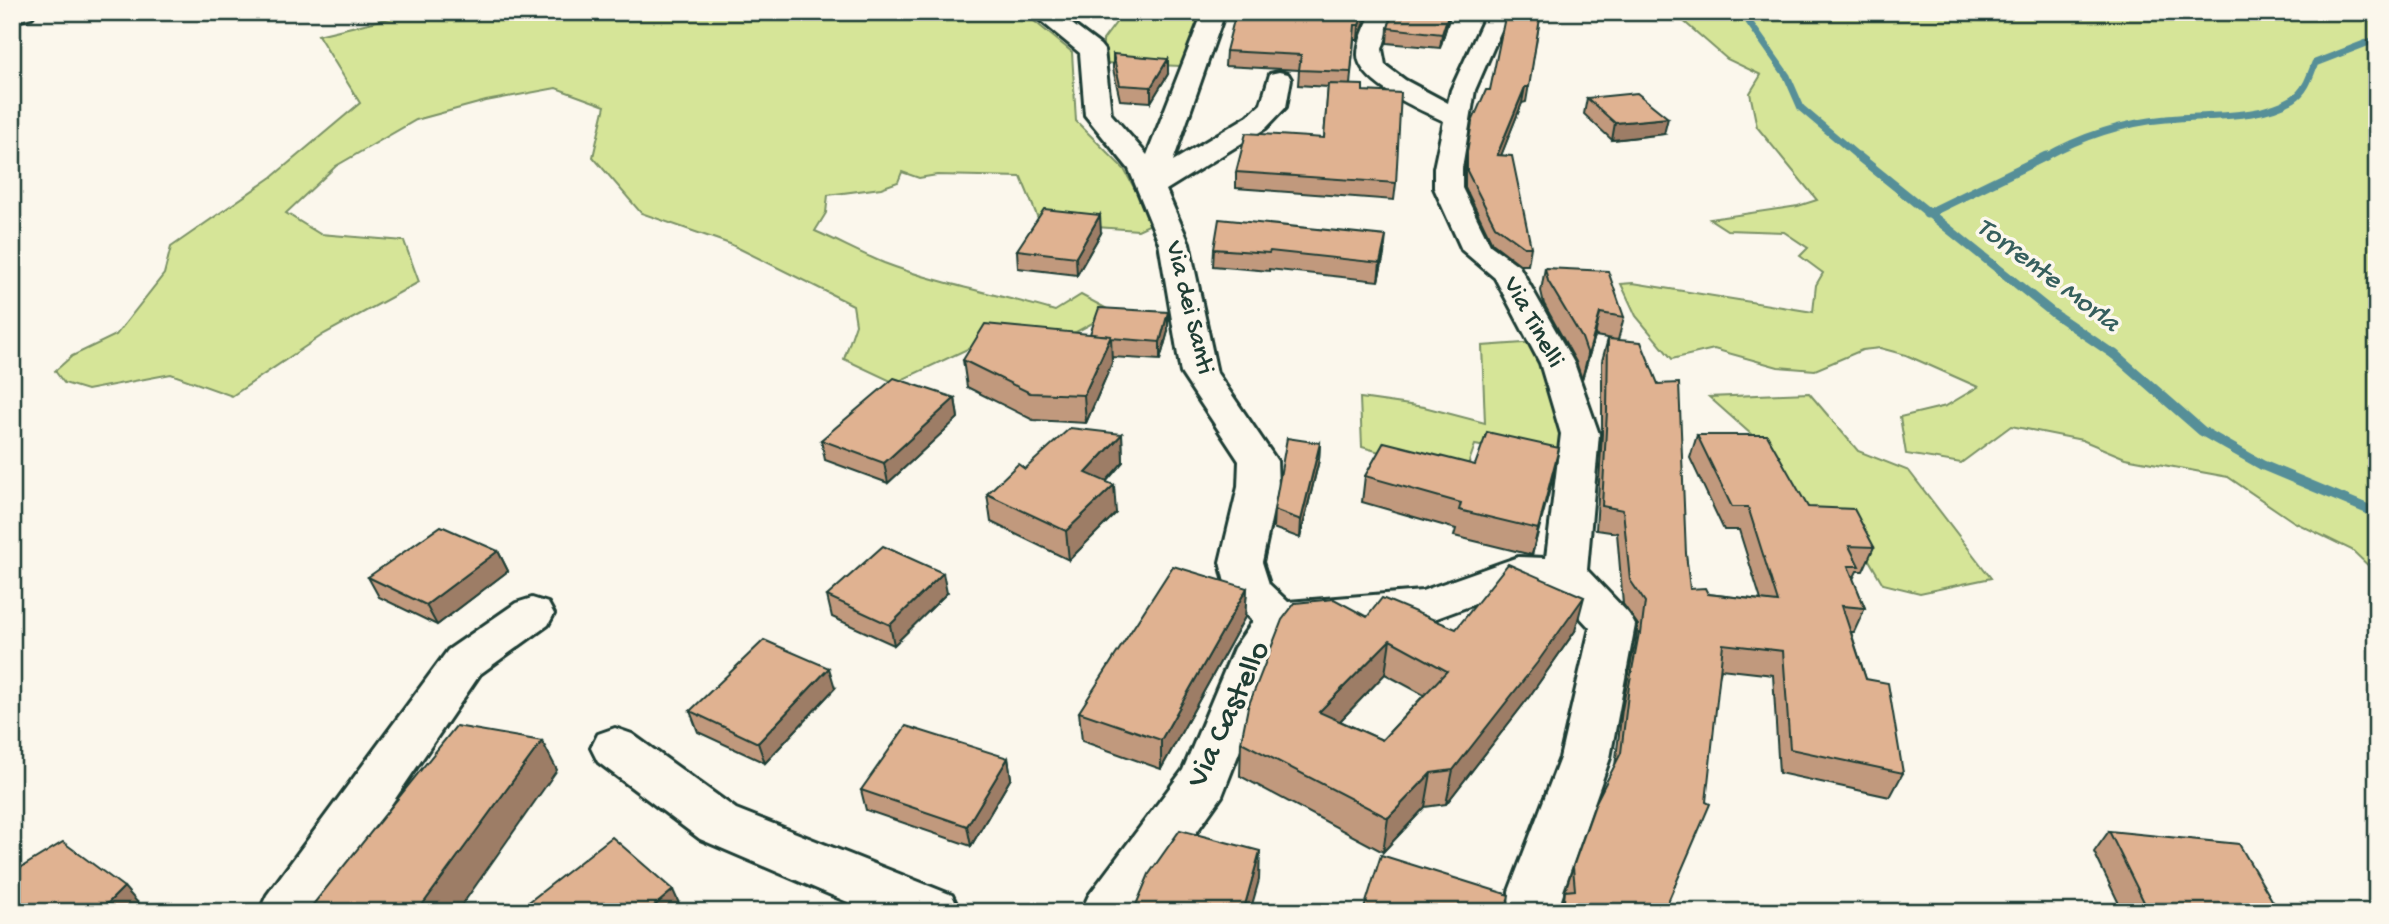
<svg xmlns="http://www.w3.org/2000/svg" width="2389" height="924" font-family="'Gochi Hand',sans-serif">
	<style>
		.green { fill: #d6e598; stroke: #7a9166; stroke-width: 2 }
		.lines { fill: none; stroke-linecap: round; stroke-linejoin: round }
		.stream-far2 { stroke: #568f98; stroke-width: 7 }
		.stream-far1 { stroke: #568f98; stroke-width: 9 }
		.stream { stroke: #568f98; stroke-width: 10 }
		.minor-casing { stroke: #1f3d34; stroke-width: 6 }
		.minor { fill: #fbf7ec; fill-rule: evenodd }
		.wall { fill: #c1997d; stroke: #1f3d34; stroke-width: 2; fill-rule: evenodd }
		.shaded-wall { fill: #9d7d66; stroke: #1f3d34; stroke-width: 2 }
		.building { fill: #e0b291; stroke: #1f3d34; stroke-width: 2; fill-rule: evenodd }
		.labels { text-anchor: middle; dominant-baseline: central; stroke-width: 7; stroke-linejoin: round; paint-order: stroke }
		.street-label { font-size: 26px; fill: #1f3d34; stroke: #fbf7ec }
		.water-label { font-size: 28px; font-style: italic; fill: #365f5e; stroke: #fbf7ec }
		.near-street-label { font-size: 32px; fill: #1f3d34; stroke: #fbf7ec }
	</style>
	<rect width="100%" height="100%" fill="#fbf7ec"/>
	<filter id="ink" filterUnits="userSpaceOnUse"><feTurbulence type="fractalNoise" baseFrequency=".0143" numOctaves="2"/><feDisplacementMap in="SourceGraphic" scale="14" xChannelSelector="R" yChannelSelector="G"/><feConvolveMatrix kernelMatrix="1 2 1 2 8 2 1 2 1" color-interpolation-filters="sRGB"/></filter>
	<g filter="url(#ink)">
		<g class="green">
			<path d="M 399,12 L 1023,12 L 1072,52 L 1076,121 L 1124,169 L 1153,223 L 1138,230 L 1040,223 L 1021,177 L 937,175 L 919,178 L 902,172 L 898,182 L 881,188 L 828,195 L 826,213 L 815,231 C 838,241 860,253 884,263 C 939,284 998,294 1055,311 L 1081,295 L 1113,312 L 1076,332 L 1031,344 L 978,344 L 895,383 L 844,359 L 856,324 L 853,305 L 730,244 L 641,213 L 593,157 L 605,106 L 556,88 L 486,101 L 416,120 L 336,166 L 286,213 L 320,234 L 404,241 L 419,282 L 324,334 L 232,396 L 171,374 L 87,390 L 64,383 L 55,371 L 72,356 L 116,335 L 164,274 L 171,247 L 272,177 L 360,103 L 318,35 L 394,17 Z"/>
			<polygon points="1124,12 1202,12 1181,66 1103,63 1103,40"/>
			<polygon points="1673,12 2377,12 2377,574 2352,550 2294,522 2228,477 2125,458 2082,440 2011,426 1961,463 1906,454 1900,417 1946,406 1978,387 1906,355 1880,348 1862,350 1815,370 1778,367 1714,349 1672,359 1636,316 1621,284 1633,283 1813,312 1816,285 1823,273 1800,256 1808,248 1784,232 1727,230 1710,219 1798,206 1817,200 1757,127 1750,93 1761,75 1727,59"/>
			<polygon points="1539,342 1567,428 1557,461 1475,445 1464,476 1362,447 1360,398 1424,407 1485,423 1482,346"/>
			<polygon points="1809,393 1858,451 1909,471 1991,578 1920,593 1883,584 1852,531 1815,523 1752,435 1709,397"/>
		</g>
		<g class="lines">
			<g class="stream-far2">
				<polyline points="1742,12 1787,76 1801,108 1860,158"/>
				<path d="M 2043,158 C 2082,136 2122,123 2166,119 C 2207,114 2256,121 2293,99 C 2306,91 2310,76 2315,63 L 2377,39"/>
			</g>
			<g class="stream-far1">
				<polyline points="1858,156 2053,313 2116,356"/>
				<polyline points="1927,214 2046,156"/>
			</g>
			<polyline class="stream" points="2114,354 2202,431 2262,465 2377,513"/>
			<defs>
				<g id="minor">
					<polygon points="12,12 35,12 32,17 12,22"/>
					<path d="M 1030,12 L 1056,12 L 1100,45 L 1104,50 L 1111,114 L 1147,155 L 1203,12 L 1225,12 L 1173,161 L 1248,116 L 1261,104 L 1270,74 L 1279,72 L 1288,74 L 1291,79 L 1286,107 L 1266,128 L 1166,190 L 1189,243 L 1217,373 L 1277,461 L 1278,487 L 1262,562 L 1269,584 L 1288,602 L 1422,591 L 1518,557 L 1546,558 L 1561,434 L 1540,363 L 1495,278 L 1462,250 L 1434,188 L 1434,168 L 1444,121 C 1421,110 1359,84 1358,55 C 1358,40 1366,26 1372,12 L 1394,12 L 1382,49 L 1385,65 L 1405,80 L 1448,103 L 1451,90 L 1487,12 L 1509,12 L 1475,90 L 1462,168 L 1462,188 L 1490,245 L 1519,266 L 1574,363 L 1599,434 L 1587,570 L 1629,614 L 1635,625 L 1610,758 L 1563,891 L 1565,912 L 1510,912 L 1509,891 L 1560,758 L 1590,628 L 1553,588 L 1521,587 L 1426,622 L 1291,634 L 1278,653 L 1222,796 L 1140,912 L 1081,912 L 1089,895 L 1183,770 L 1234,648 L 1253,621 L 1234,602 L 1227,591 L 1220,562 L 1238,487 L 1239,461 L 1181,373 L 1159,243 L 1129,169 L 1085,115 L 1080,53 Z"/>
					<polygon points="532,598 548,603 554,614 548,625 480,674 318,912 259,912 267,895 448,650 516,603"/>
					<polygon points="615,728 632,734 736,809 952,895 960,912 871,912 700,839 598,762 591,748 598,734"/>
				</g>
			</defs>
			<use href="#minor" class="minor-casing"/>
			<use href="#minor" class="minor"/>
		</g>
		<g class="wall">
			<polygon points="1369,12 1358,40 1354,40 1350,85 1363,91 1396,183 1394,200 1236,188 1236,172 1324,138 1328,87 1298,85 1299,70 1225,66 1226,51"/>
			<polygon points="1393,12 1451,12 1440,48 1387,43 1388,28"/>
			<polygon points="1541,12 1526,102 1522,103 1501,155 1531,247 1528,265 1521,265 1492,243 1465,187 1465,168 1472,122 1490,90"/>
			<polygon points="1113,54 1168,74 1151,102 1120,100 1113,69"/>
			<polygon points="1587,98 1664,134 1612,140 1584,114"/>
			<polygon points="1101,233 1077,275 1018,268 1017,250"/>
			<polygon points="1214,249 1384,254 1378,281 1269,269 1269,271 1213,266"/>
			<polygon points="1545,268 1624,317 1618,340 1686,554 1690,589 1708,594 1761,600 1739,530 1724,530 1690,458 1697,435 1808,507 1874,547 1863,571 1857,571 1853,579 1865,608 1854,632 1851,632 1866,679 1903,773 1890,797 1779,773 1773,675 1721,669 1667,906 1667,912 1558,912 1573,867 1615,766 1622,710 1632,657 1635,646 1638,625 1623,604 1617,533 1596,530 1602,434 1602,361 1608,339 1613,339 1595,336 1582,379 1576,362 1544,304 1541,291"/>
			<polygon points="1168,331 1160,360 1112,357 1112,363 1086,423 1033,420 967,387 963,360 1090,334"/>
			<polygon points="955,398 958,418 888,483 825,460 821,440"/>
			<polygon points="1122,434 1123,462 1106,482 1116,513 1069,560 991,522 987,494 1025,469"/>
			<polygon points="1320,443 1319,460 1300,538 1273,528 1274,510"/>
			<polygon points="1559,448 1532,555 1454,536 1456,529 1362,502 1365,476 1475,465"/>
			<polygon points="498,551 508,571 437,625 379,597 368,577"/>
			<polygon points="1247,588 1245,617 1161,769 1082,741 1079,712"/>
			<polygon points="947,593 894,645 832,617 827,596"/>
			<path d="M 1367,617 L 1456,629 L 1575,631 L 1529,697 L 1446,804 L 1425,807 L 1383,852 L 1240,776 L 1241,742 ZM 1385,674 L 1424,695 L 1382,740 L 1340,721 Z"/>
			<polygon points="835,688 765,763 698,732 690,711"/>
			<polygon points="1008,758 1011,778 971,846 866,810 861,790"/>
			<polygon points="2109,831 2279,912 2123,912 2094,852"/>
		</g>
		<g class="shaded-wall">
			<polygon points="1364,12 1369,12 1358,40 1359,25"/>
			<polygon points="1449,12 1451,12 1440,48 1442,34"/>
			<polygon points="1168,59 1168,74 1151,102 1151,87"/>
			<polygon points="1525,87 1522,103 1495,171 1497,155"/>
			<polygon points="1668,118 1664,134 1612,140 1615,123"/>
			<polygon points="1100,215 1101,233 1077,275 1076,257"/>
			<polygon points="1386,236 1384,254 1378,281 1380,263"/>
			<polygon points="1168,312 1168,331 1160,360 1160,342"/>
			<polygon points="1600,313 1595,336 1582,379 1588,355"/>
			<polygon points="1111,336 1112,363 1086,423 1084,395"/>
			<polygon points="955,398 958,418 888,483 884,463"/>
			<polygon points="1122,434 1123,462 1088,502 1086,473"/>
			<polygon points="1320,443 1319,460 1300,538 1301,520"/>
			<polygon points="1559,448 1554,474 1532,555 1538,529"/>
			<polygon points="1114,485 1116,513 1069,560 1066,531"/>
			<polygon points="498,551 508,571 437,625 426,605"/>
			<polygon points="943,573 947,593 894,645 890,625"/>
			<polygon points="1247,588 1245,617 1161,769 1161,740"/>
			<polygon points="1584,597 1575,631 1529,697 1446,804 1453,770"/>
			<polygon points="1390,640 1385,674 1316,746 1319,712"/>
			<polygon points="829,668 835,688 765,763 758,743"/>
			<polygon points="542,741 557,770 457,912 417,912"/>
			<polygon points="1008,758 1011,778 971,846 967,826"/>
			<polygon points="1431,773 1425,807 1383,852 1388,818"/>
			<polygon points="1260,851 1259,880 1250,912 1243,912"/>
			<polygon points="124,887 146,912 99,912"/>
			<polygon points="673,890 682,910 680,912 647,912"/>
		</g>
		<g class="building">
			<polygon points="1236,12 1364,12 1359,25 1355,25 1351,72 1299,70 1301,55 1226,51"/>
			<polygon points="1393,12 1449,12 1442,34 1388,28"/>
			<polygon points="1508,12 1541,12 1529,87 1525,87 1497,155 1512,156 1531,247 1524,247 1495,226 1467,171 1467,152 1472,122 1486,90 1490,90 1505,17"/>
			<polygon points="1113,54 1168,59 1151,87 1120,85"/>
			<polygon points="1328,84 1363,85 1363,91 1401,93 1396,183 1236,172 1246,133 1324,138"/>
			<polygon points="1637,93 1668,118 1615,123 1587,98"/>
			<polygon points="1044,209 1100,215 1076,257 1017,250"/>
			<polygon points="1219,219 1386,236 1380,263 1270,251 1269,253 1214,249"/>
			<polygon points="1545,268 1608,271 1624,317 1600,313 1588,355 1582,338 1548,281"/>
			<polygon points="1099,308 1168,312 1160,342 1111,338 1111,336 1090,334"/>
			<polygon points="985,324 1111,336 1084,395 1030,393 963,360"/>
			<polygon points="1608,339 1641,342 1658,384 1679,383 1686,554 1690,589 1705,588 1708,594 1778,602 1748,507 1732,507 1697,435 1767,435 1808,507 1854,509 1874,547 1849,546 1859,566 1848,566 1865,608 1842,606 1866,679 1888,683 1903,773 1790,749 1783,651 1723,644 1706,802 1710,804 1667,904 1667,912 1563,912 1565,891 1575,890 1573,867 1596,802 1621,753 1629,686 1639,633 1641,634 1645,602 1630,580 1623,510 1602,506 1607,411"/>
			<polygon points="894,378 955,398 884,463 821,440"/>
			<polygon points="1070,428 1122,434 1086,473 1114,485 1066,531 987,494 1018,464 1025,469"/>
			<polygon points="1487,432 1559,448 1538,529 1459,510 1461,503 1365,476 1384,442 1475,465"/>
			<polygon points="1287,438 1320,443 1301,520 1274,510"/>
			<polygon points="441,526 498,551 426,605 368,577"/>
			<polygon points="883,546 943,573 890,625 827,596"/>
			<path d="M 1508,564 L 1584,597 L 1537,663 L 1453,770 L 1431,773 L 1388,818 L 1241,742 L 1248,707 L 1282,620 L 1295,603 L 1334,599 L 1367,617 L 1382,598 L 1456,629 ZM 1390,640 L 1447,671 L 1382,740 L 1319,712 Z"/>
			<polygon points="1173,566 1247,588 1161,740 1079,712"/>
			<polygon points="764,640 829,668 758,743 690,711"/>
			<polygon points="456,726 542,741 417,912 307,912"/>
			<polygon points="906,726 1008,758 967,826 861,790"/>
			<polygon points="1180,830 1260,851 1243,912 1133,912 1149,874"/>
			<polygon points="2109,831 2239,844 2279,912 2227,912 2145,904"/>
			<polygon points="612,837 673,890 647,912 516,912"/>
			<polygon points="63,842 124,887 99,912 12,912 12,873"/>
			<polygon points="1381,855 1509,895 1505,912 1363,912"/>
		</g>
	</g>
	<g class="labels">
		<g class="street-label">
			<text transform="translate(1188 308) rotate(76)">Via dei Santi</text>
			<text transform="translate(1532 323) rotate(61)">Via Tinelli</text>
		</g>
		<g class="water-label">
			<text transform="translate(2047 276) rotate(37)">Torrente Morla</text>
		</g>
		<g class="near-street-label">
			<text transform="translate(1230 715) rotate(-65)">Via Castello</text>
		</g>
	</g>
	<rect width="2389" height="924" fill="none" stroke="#fbf7ec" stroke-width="42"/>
	<rect x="21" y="21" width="2347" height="882" fill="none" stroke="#1f3d34" stroke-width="2.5" filter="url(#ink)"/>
</svg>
